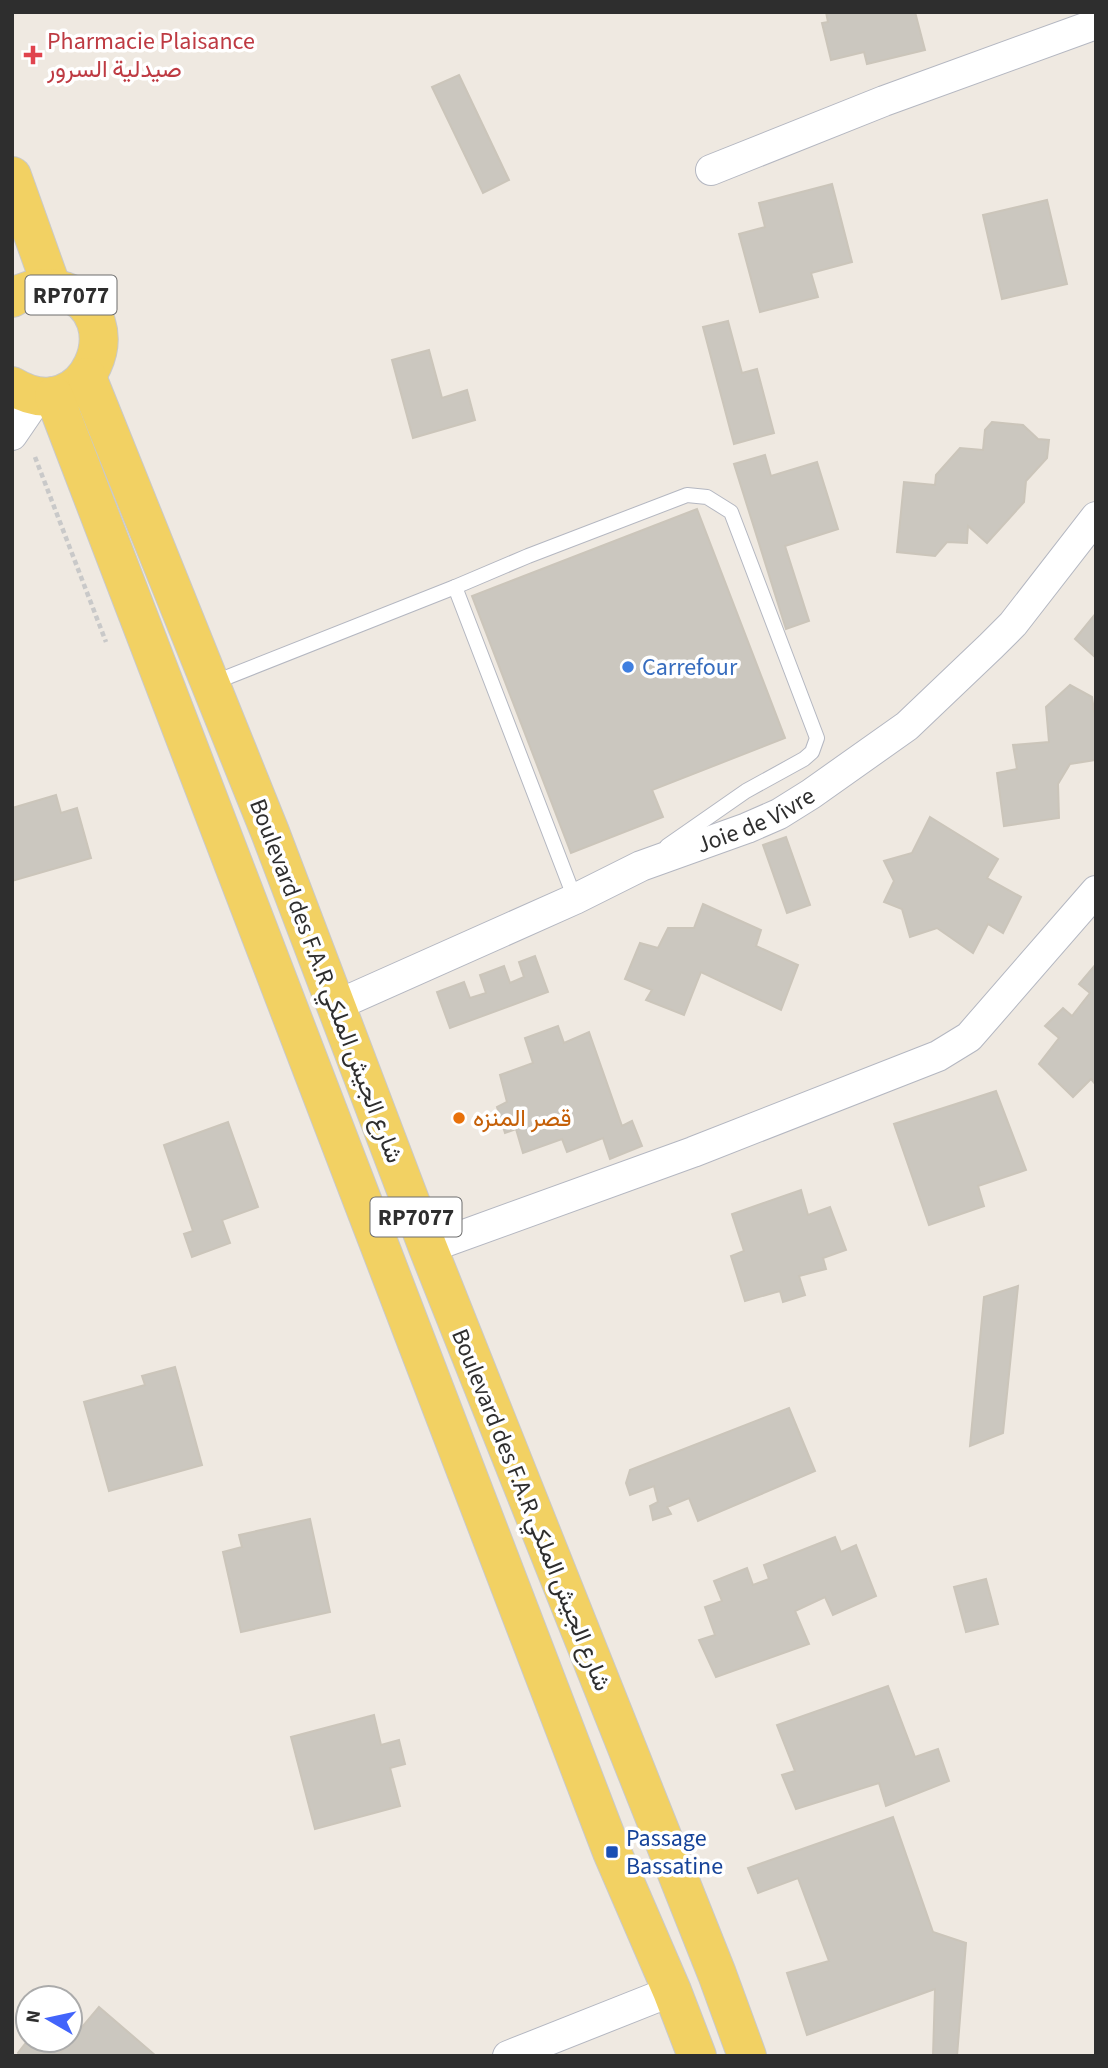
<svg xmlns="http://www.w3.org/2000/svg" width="1108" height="2068" font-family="'Source Sans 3',Vazirmatn,sans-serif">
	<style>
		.building { fill: #cbc7bf; stroke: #cbc5ba; stroke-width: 2 }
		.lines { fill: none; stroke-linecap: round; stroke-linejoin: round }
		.lane-casing { stroke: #b4b7c1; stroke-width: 16 }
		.street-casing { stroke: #b4b7c1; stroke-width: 32 }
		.primary-casing { stroke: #c9c9c9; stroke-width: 40 }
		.path { stroke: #c9c9c9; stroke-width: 4.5; stroke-dasharray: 5 3.5; stroke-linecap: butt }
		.lane { stroke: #fff; stroke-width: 14 }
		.street { stroke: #fff; stroke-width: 30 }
		.primary { stroke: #f2d163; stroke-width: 38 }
		.health-dot { fill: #e0444e; stroke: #fff; stroke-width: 2.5 }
		.shop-dot { fill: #3f7fe0; stroke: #fff; stroke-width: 2.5 }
		.food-dot { fill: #e8710a; stroke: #fff; stroke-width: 2.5 }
		.transit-dot { fill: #1a4fb4; stroke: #fff; stroke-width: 2.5 }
		.labels { text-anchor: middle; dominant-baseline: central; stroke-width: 7; stroke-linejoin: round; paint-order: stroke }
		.shield { fill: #fff; stroke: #6d6d6d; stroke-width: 2 }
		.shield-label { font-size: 23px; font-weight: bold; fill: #2e2e2e }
		.health-label { font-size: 24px; fill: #be3a42; stroke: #fff; text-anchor: start }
		.shop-label { font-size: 24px; fill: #366cbe; stroke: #fff; text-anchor: start }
		.street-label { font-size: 24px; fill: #2e2e2e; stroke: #fff }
		.food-label { font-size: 24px; fill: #c56008; stroke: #fff; text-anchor: start }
		.transit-label { font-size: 24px; fill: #164399; stroke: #fff; text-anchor: start }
	</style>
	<rect width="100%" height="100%" fill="#efe9e1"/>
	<g class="building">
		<polygon points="826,12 915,12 925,50 867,64 864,52 831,60 822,23 828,22"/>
		<polygon points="459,75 509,180 483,193 432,87"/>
		<polygon points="832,184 852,262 811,273 818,297 760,312 739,234 765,227 759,203"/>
		<polygon points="1047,200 1067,284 1002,299 983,215"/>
		<polygon points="728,321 742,373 757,369 774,433 734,444 703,327"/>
		<polygon points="429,350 442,398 467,390 475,420 413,438 392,360"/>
		<polygon points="992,422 1023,425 1038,439 1049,440 1047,458 1026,481 1024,502 987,543 968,526 967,543 947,542 935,556 897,552 904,482 935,485 936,475 960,448 983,450 985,430"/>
		<polygon points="765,455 771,476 817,462 838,529 785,546 809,621 786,629 734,464"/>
		<polygon points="697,509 785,738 652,790 663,817 571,853 472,596"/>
		<polygon points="1096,613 1096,658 1075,639"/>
		<polygon points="1070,685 1092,697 1096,725 1096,760 1070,764 1058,784 1059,818 1004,826 997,773 1017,769 1013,745 1049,742 1046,707"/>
		<polygon points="56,795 61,813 77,808 91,858 12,881 12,808"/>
		<polygon points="930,817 998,859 987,878 1021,897 1003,933 988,924 973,953 937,928 910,937 902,909 884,902 894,881 884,861 912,853"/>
		<polygon points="786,837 810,905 787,913 763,845"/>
		<polygon points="703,904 761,930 756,946 798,965 781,1010 701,972 684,1015 646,1000 652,990 625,979 640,943 658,948 668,928 694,928"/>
		<polygon points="535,956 548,992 450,1028 437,992 464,982 470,998 486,993 480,975 504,966 510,983 524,977 519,962"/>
		<polygon points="1096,964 1096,1085 1091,1079 1073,1097 1039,1064 1059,1038 1045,1026 1063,1008 1072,1016 1090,993 1079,984"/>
		<polygon points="558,1026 564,1043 589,1032 622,1126 632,1121 642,1146 610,1159 603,1138 567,1152 562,1139 523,1153 516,1129 505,1133 497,1107 507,1102 500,1075 533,1063 525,1038"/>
		<polygon points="996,1091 1026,1170 978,1186 984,1206 929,1225 894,1124"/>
		<polygon points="228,1122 258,1207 222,1220 230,1243 192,1257 184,1234 193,1231 164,1145"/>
		<polygon points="801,1190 808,1215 830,1207 846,1250 823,1258 826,1269 799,1276 805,1295 783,1302 780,1291 745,1301 731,1256 744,1251 732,1214"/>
		<polygon points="1018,1286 1003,1433 970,1446 984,1297"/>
		<polygon points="175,1367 202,1465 109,1491 84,1402 145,1385 142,1376"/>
		<polygon points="789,1408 815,1471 698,1521 689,1498 667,1507 671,1514 653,1520 650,1506 658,1502 654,1486 630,1495 626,1483 630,1470"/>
		<polygon points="310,1519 330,1612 241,1632 223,1552 242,1547 239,1535"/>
		<polygon points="835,1537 841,1552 856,1545 876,1596 833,1615 825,1597 795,1611 809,1644 716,1677 699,1640 715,1635 705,1607 722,1601 714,1581 747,1568 753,1585 769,1579 764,1565"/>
		<polygon points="986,1579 998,1624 966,1632 954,1587"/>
		<polygon points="888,1686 915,1757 938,1749 949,1781 886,1806 879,1783 796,1809 782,1775 795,1771 777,1725"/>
		<polygon points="374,1715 381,1745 399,1740 405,1764 390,1768 400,1806 315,1829 291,1737"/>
		<polygon points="893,1817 933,1932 966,1943 957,2056 933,2056 935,1989 807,2035 787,1973 829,1961 798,1878 758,1893 748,1868"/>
		<polygon points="99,2007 156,2056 21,2056 18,2053 28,2040 46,2040 61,2052"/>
	</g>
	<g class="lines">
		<defs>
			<g id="lane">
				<polyline points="455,587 528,556 687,495 707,497 731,512 817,738 812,752 804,759 746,791 667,846"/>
				<polyline points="210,684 455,587 575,899"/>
			</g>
			<g id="street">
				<polyline points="711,170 884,101 1096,24"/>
				<polyline points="12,435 38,397"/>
				<path id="s1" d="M 335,1006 L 575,899 L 641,866 L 747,828 L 779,814 L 811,794 L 907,726 L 991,646 L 1013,624 L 1096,517"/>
				<polyline points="428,1248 693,1152 938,1056 969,1037 1096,891"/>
				<polyline points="508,2056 672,1991"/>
			</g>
			<g id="primary">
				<polyline points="12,176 52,288"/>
				<path d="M 12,298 C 29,288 45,285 64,291 C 134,315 88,432 12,386"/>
				<polyline points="87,377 270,832 428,1248 717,1974 747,2056"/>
				<polyline points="54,396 612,1852 672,1991 697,2056"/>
			</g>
		</defs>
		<use href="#lane" class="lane-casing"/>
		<use href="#street" class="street-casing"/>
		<use href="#primary" class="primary-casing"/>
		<polyline class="path" points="35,457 106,642"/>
		<use href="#lane" class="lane"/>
		<use href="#street" class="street"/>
		<use href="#primary" class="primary"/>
	</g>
	<path class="health-dot" d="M29.5 44.5h7v7h7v7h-7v7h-7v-7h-7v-7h7z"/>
	<circle class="shop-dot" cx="628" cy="667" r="7"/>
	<circle class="food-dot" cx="459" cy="1118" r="7"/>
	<rect class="transit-dot" x="605" y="1845" width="14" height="14" rx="3.5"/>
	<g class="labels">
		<g class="shield">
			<rect x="25.5" y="275.5" width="91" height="39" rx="5"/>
			<rect x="370.5" y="1197.5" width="91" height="39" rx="5"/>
		</g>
		<g class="shield-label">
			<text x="71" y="295">RP7077</text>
			<text x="416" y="1217">RP7077</text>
		</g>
		<g class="health-label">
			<text x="47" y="41">Pharmacie Plaisance<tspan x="47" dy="28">صيدلية السرور</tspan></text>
		</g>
		<g class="shop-label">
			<text x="642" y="667">Carrefour</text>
		</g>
		<g class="street-label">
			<text stroke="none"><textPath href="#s1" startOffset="460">Joie de Vivre</textPath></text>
			<text transform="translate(326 981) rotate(69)">Boulevard des F.A.R شارع الجيش الملكي</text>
			<text transform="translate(531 1510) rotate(68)">Boulevard des F.A.R شارع الجيش الملكي</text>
		</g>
		<g class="food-label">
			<text x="473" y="1118">قصر المنزه</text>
		</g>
		<g class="transit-label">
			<text x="626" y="1838">Passage<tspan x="626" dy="28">Bassatine</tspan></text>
		</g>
	</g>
	<rect width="1108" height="2068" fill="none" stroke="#2e2e2e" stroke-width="28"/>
	<g transform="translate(49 2019) rotate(279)"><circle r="33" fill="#ffffff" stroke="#ababab" stroke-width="2"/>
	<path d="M0-5L12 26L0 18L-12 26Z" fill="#4264fb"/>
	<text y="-10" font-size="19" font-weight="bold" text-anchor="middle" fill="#2e2e2e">N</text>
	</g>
</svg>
